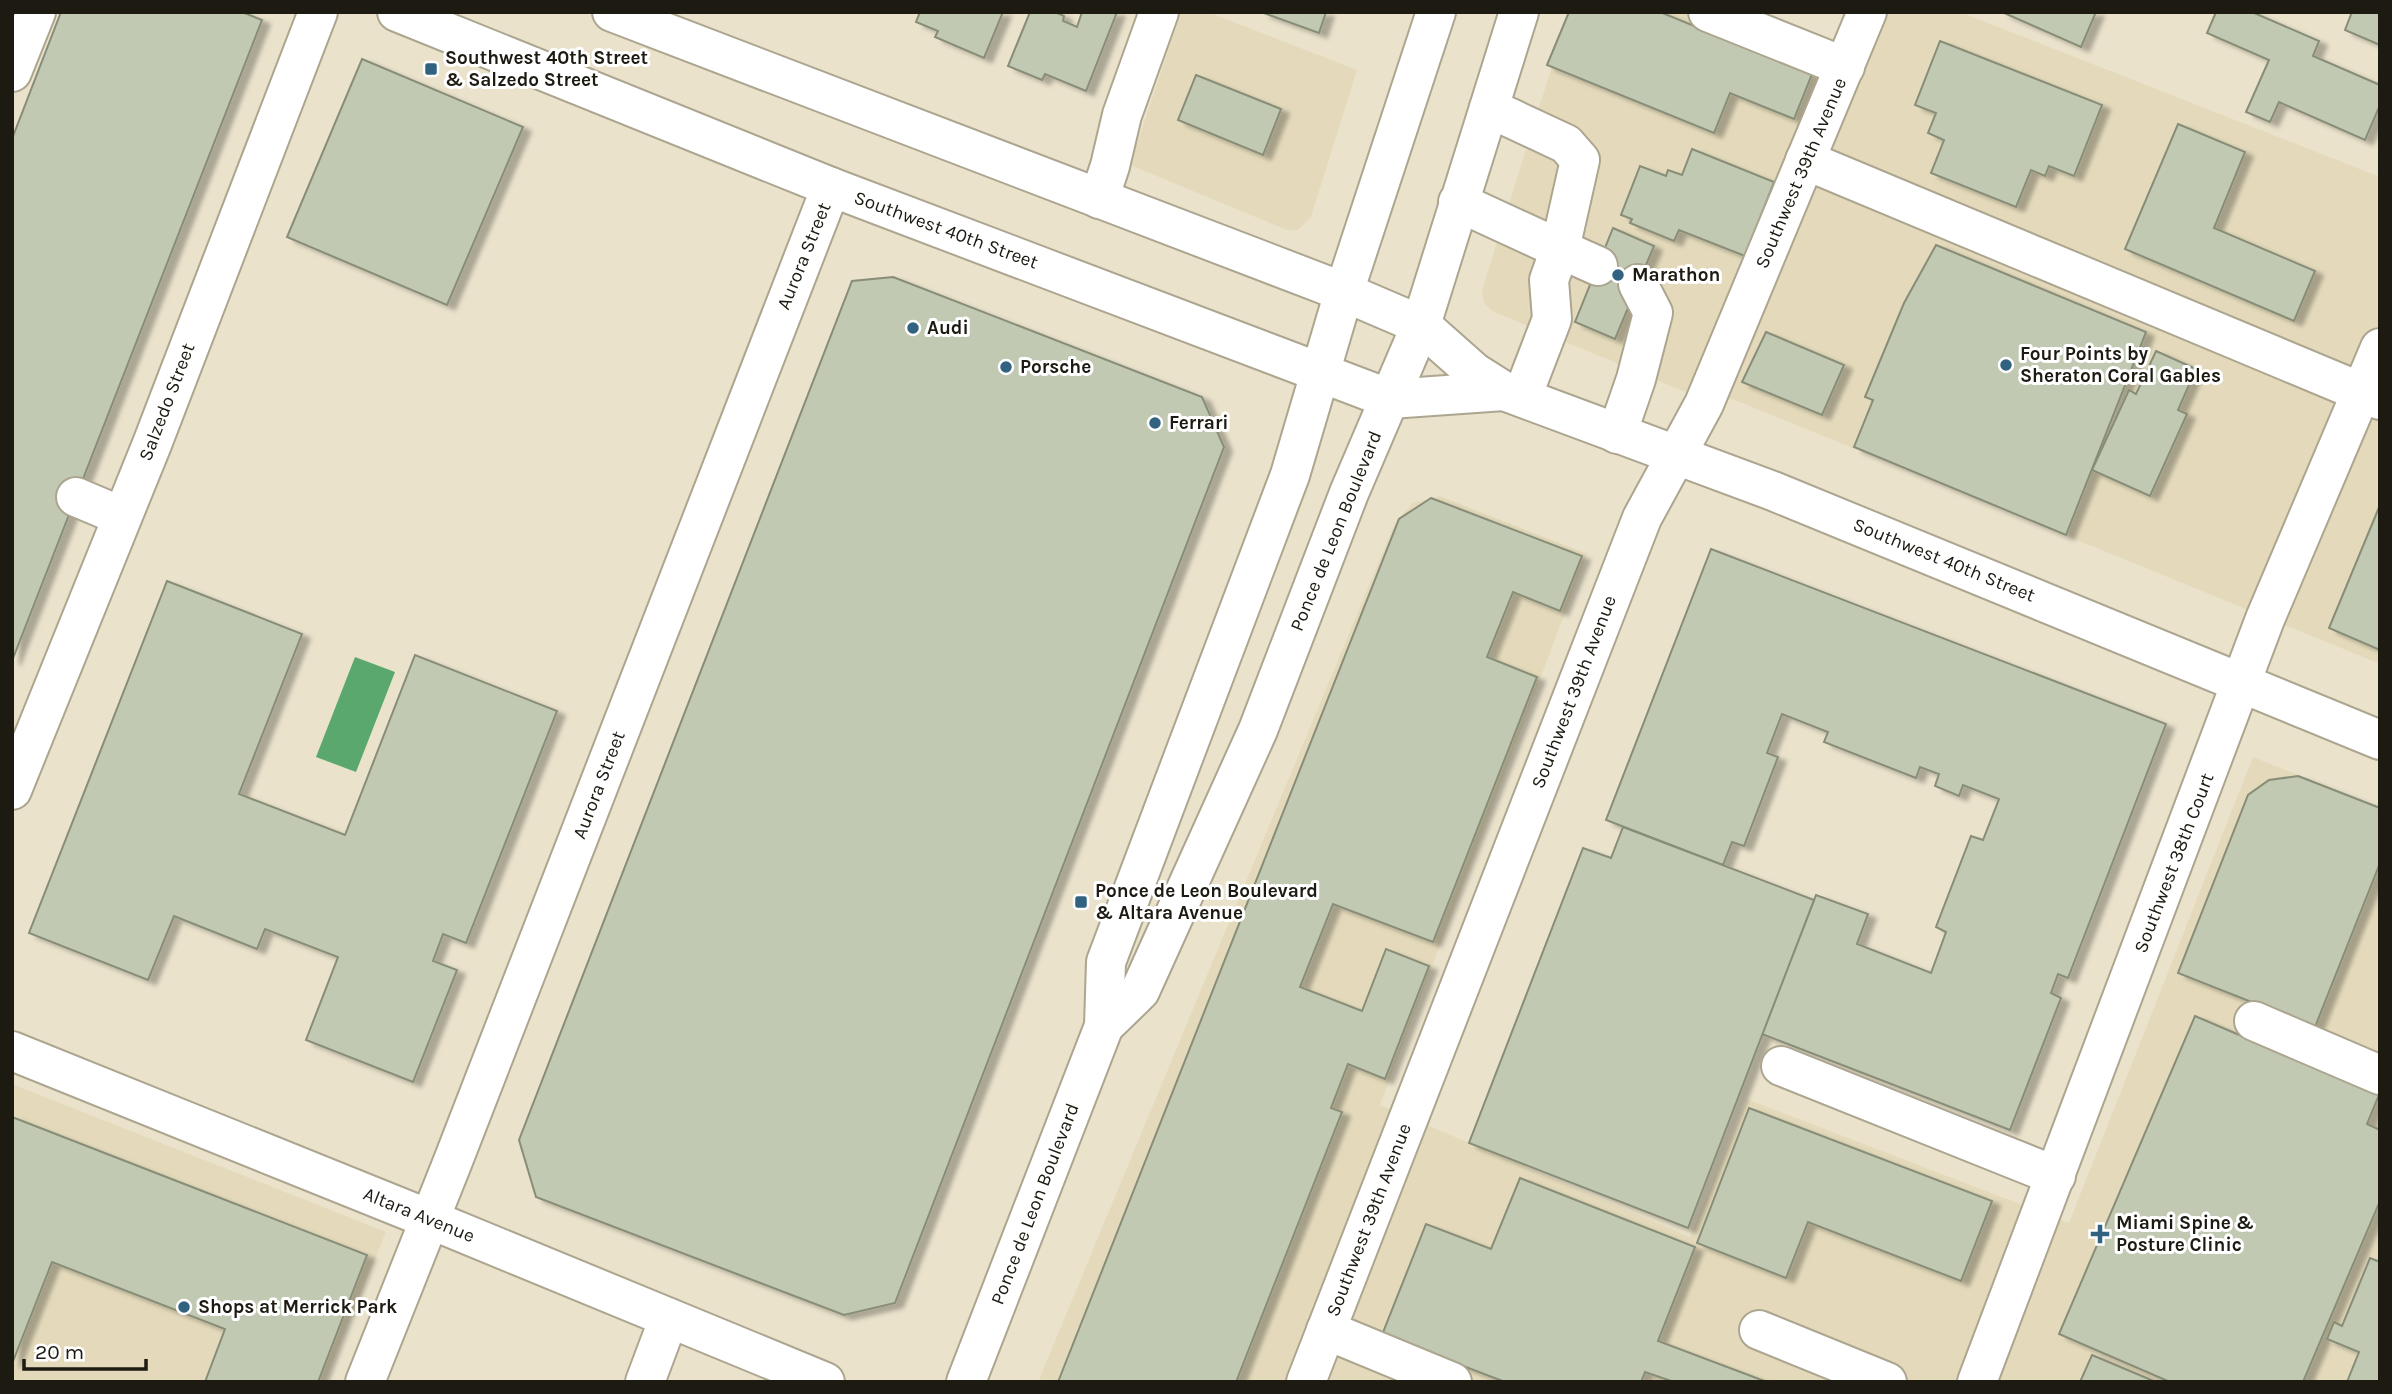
<svg xmlns="http://www.w3.org/2000/svg" width="2392" height="1394" font-family="Karla,sans-serif">
	<style>
		.built { fill: #e4dabb }
		.water { fill: #5ba86e }
		.building { fill: #c2c9b2; stroke: #878d77; stroke-width: 2; filter: url(#shadow) }
		.lines { fill: none; stroke-linecap: round; stroke-linejoin: round }
		.minor-casing { stroke: #aca58f; stroke-width: 42 }
		.major-casing { stroke: #aca58f; stroke-width: 42 }
		.minor { stroke: #fff; stroke-width: 38 }
		.major { stroke: #fff; stroke-width: 38 }
		.poi-dot { fill: #316280; stroke: #fff; stroke-width: 2.5 }
		.labels { text-anchor: middle; dominant-baseline: central; stroke-width: 6; stroke-linejoin: round; paint-order: stroke }
		.poi-label { font-size: 19px; font-weight: bold; fill: #1c1a11; stroke: #fff; text-anchor: start }
		.street-label { font-size: 19px; fill: #1c1a11; stroke: #fff }
	</style>
	<defs>
		<filter id="shadow"><feDropShadow dx="8" dy="4.5" stdDeviation="2" flood-color="#0004"/></filter>
	</defs>
	<rect width="100%" height="100%" fill="#eae2cb"/>
	<g class="built">
		<polygon points="1181,12 1208,12 1357,70 1311,217 1298,230 1287,230 1130,165"/>
		<polygon points="1569,12 1684,12 1854,80 1879,12 1960,12 2380,177 2380,664 1735,400 1683,391 1492,311 1484,303 1482,291 1487,274"/>
		<polygon points="1440,496 1587,554 1380,1105 1690,1237 1747,1099 2069,1223 2253,757 2380,808 2380,1382 1038,1382 1395,523 1413,503"/>
		<polygon points="12,1084 386,1232 324,1382 12,1382"/>
	</g>
	<polygon class="water" points="355,657 395,672 356,772 316,757"/>
	<g class="building">
		<polygon points="61,12 242,12 262,20 12,661 12,139"/>
		<polygon points="920,12 1003,12 984,58 935,37 938,31 916,22"/>
		<polygon points="1030,12 1055,12 1064,16 1063,21 1077,27 1082,12 1117,12 1086,91 1045,74 1042,80 1008,66"/>
		<polygon points="1261,12 1326,12 1319,33"/>
		<polygon points="1569,12 1660,12 1812,74 1794,119 1730,93 1714,133 1547,65"/>
		<polygon points="2002,12 2096,12 2081,47"/>
		<polygon points="2216,12 2252,12 2319,41 2313,56 2380,85 2380,105 2365,140 2279,102 2270,122 2246,112 2269,60 2207,33"/>
		<polygon points="2352,12 2380,12 2380,45 2345,30"/>
		<polygon points="1940,41 2102,105 2074,176 2049,166 2045,176 2031,170 2016,207 1931,173 1944,140 1928,133 1936,113 1915,105"/>
		<polygon points="362,59 523,127 447,305 287,237"/>
		<polygon points="1196,75 1281,109 1263,155 1178,120"/>
		<polygon points="2178,124 2245,152 2214,228 2315,271 2294,321 2125,249"/>
		<polygon points="1692,149 1774,182 1745,256 1679,230 1674,241 1630,223 1632,219 1621,215 1640,166 1666,176 1668,170 1682,175"/>
		<polygon points="1613,228 1654,246 1615,339 1575,322"/>
		<polygon points="1936,245 2146,332 2066,535 1854,447 1873,400 1865,397 1904,303"/>
		<polygon points="893,277 1202,397 1224,447 895,1303 844,1315 536,1197 519,1140 852,281"/>
		<polygon points="1766,332 1844,365 1822,415 1742,382"/>
		<polygon points="2156,351 2196,369 2178,410 2187,414 2150,496 2092,470 2129,390 2136,394"/>
		<polygon points="1431,498 1582,556 1560,611 1513,592 1487,657 1537,677 1433,942 1333,904 1300,987 1362,1011 1386,949 1429,966 1385,1079 1348,1064 1331,1108 1342,1112 1236,1382 1058,1382 1399,519"/>
		<polygon points="2380,505 2380,650 2329,628"/>
		<polygon points="1711,549 2166,724 2068,978 2058,974 2051,993 2061,998 2010,1130 1762,1034 1816,895 1868,914 1857,944 1931,973 1946,932 1936,927 1971,836 1983,840 1999,799 1963,785 1959,796 1935,786 1939,774 1920,767 1916,778 1824,742 1828,732 1782,714 1767,753 1778,757 1744,846 1732,842 1723,865 1606,820"/>
		<polygon points="167,581 302,634 239,794 345,835 415,655 557,711 466,943 443,934 433,961 457,970 413,1082 306,1040 338,957 265,929 257,949 174,916 148,980 29,933"/>
		<polygon points="2298,776 2380,808 2380,863 2315,1027 2178,973 2248,795 2269,780"/>
		<polygon points="1623,827 1814,900 1688,1228 1469,1143 1583,848 1611,858"/>
		<polygon points="2195,1016 2379,1095 2367,1124 2380,1130 2380,1201 2303,1382 2170,1382 2059,1334"/>
		<polygon points="1749,1108 1992,1201 1961,1281 1808,1222 1786,1278 1697,1243"/>
		<polygon points="12,1117 367,1255 318,1382 205,1382 225,1329 52,1262 12,1364"/>
		<polygon points="1520,1178 1695,1247 1658,1341 1767,1382 1674,1382 1645,1372 1641,1382 1505,1382 1382,1335 1426,1224 1491,1249"/>
		<polygon points="2370,1258 2380,1262 2380,1382 2347,1382 2359,1352 2327,1339 2334,1322 2342,1326"/>
		<polygon points="2092,1355 2156,1382 2080,1382"/>
	</g>
	<g class="lines">
		<defs>
			<g id="minor">
				<polyline points="1708,12 1845,67"/>
				<polyline points="12,72 36,12"/>
				<polyline points="1805,160 2380,400"/>
				<polyline points="1099,199 1110,166 1122,115 1159,12"/>
				<polyline points="1458,202 1560,249 1580,160 1566,144 1489,108"/>
				<polyline points="1522,397 1552,319 1549,280 1560,249 1598,266"/>
				<polyline points="1617,434 1636,379 1653,313 1638,284"/>
				<polyline points="76,497 121,516"/>
				<polyline points="12,790 152,444 318,12"/>
				<polyline points="2254,1021 2380,1075"/>
				<polyline points="1104,1026 1140,991 1258,730 1349,493 1421,325 1519,12"/>
				<polyline points="12,1051 429,1219 825,1382"/>
				<polyline points="1781,1066 2056,1176"/>
				<polyline points="1326,1330 1452,1382"/>
				<polyline points="1759,1330 1887,1382"/>
				<polyline points="365,1382 453,1161 831,187"/>
				<polyline points="645,1382 669,1318"/>
				<polyline points="966,1382 1104,1026 1106,962 1290,475 1344,292 1436,12"/>
				<polyline points="1306,1382 1642,518 1704,404 1867,12"/>
				<polyline points="1977,1382 2265,619 2380,348"/>
			</g>
			<g id="major">
				<polyline points="397,12 831,187 1390,399 1504,391"/>
				<polyline points="612,12 1344,292 1421,325 1474,372 1504,391 1773,491 2380,740"/>
			</g>
		</defs>
		<use href="#minor" class="minor-casing"/>
		<use href="#major" class="major-casing"/>
		<use href="#minor" class="minor"/>
		<use href="#major" class="major"/>
	</g>
	<g class="poi-dot">
		<rect x="424" y="62" width="14" height="14" rx="3.5"/>
		<circle cx="1618" cy="275" r="7"/>
		<circle cx="913" cy="328" r="7"/>
		<circle cx="2006" cy="365" r="7"/>
		<circle cx="1006" cy="367" r="7"/>
		<circle cx="1155" cy="423" r="7"/>
		<rect x="1074" y="895" width="14" height="14" rx="3.5"/>
		<path d="M2096.5 1223.5h7v7h7v7h-7v7h-7v-7h-7v-7h7z"/>
		<circle cx="184" cy="1307" r="7"/>
	</g>
	<g class="labels">
		<g class="poi-label">
			<text x="445" y="58">Southwest 40th Street<tspan x="445" dy="22">&amp; Salzedo Street</tspan></text>
			<text x="1632" y="275">Marathon</text>
			<text x="927" y="328">Audi</text>
			<text x="2020" y="354">Four Points by<tspan x="2020" dy="22">Sheraton Coral Gables</tspan></text>
			<text x="1020" y="367">Porsche</text>
			<text x="1169" y="423">Ferrari</text>
			<text x="1095" y="891">Ponce de Leon Boulevard<tspan x="1095" dy="22">&amp; Altara Avenue</tspan></text>
			<text x="2116" y="1223">Miami Spine &amp;<tspan x="2116" dy="22">Posture Clinic</tspan></text>
			<text x="198" y="1307">Shops at Merrick Park</text>
		</g>
		<g class="street-label">
			<text transform="translate(1801 173) rotate(-67)">Southwest 39th Avenue</text>
			<text transform="translate(946 230) rotate(20)">Southwest 40th Street</text>
			<text transform="translate(804 256) rotate(-68)">Aurora Street</text>
			<text transform="translate(167 402) rotate(-69)">Salzedo Street</text>
			<text transform="translate(1336 531) rotate(-68)">Ponce de Leon Boulevard</text>
			<text transform="translate(1944 560) rotate(22)">Southwest 40th Street</text>
			<text transform="translate(1574 692) rotate(-69)">Southwest 39th Avenue</text>
			<text transform="translate(599 785) rotate(-69)">Aurora Street</text>
			<text transform="translate(2174 863) rotate(-69)">Southwest 38th Court</text>
			<text transform="translate(1035 1204) rotate(-69)">Ponce de Leon Boulevard</text>
			<text transform="translate(419 1215) rotate(22)">Altara Avenue</text>
			<text transform="translate(1369 1220) rotate(-69)">Southwest 39th Avenue</text>
		</g>
	</g>
	<rect width="2392" height="1394" fill="none" stroke="#1c1a11" stroke-width="28"/>
	<path d="M24 1359v10h122v-10" fill="none" stroke="#1c1a11" stroke-width="3.5"/>
	<text x="35" y="1359" font-size="21" fill="#1c1a11" stroke="#ffffff" stroke-width="5" paint-order="stroke">20 m</text>
</svg>
